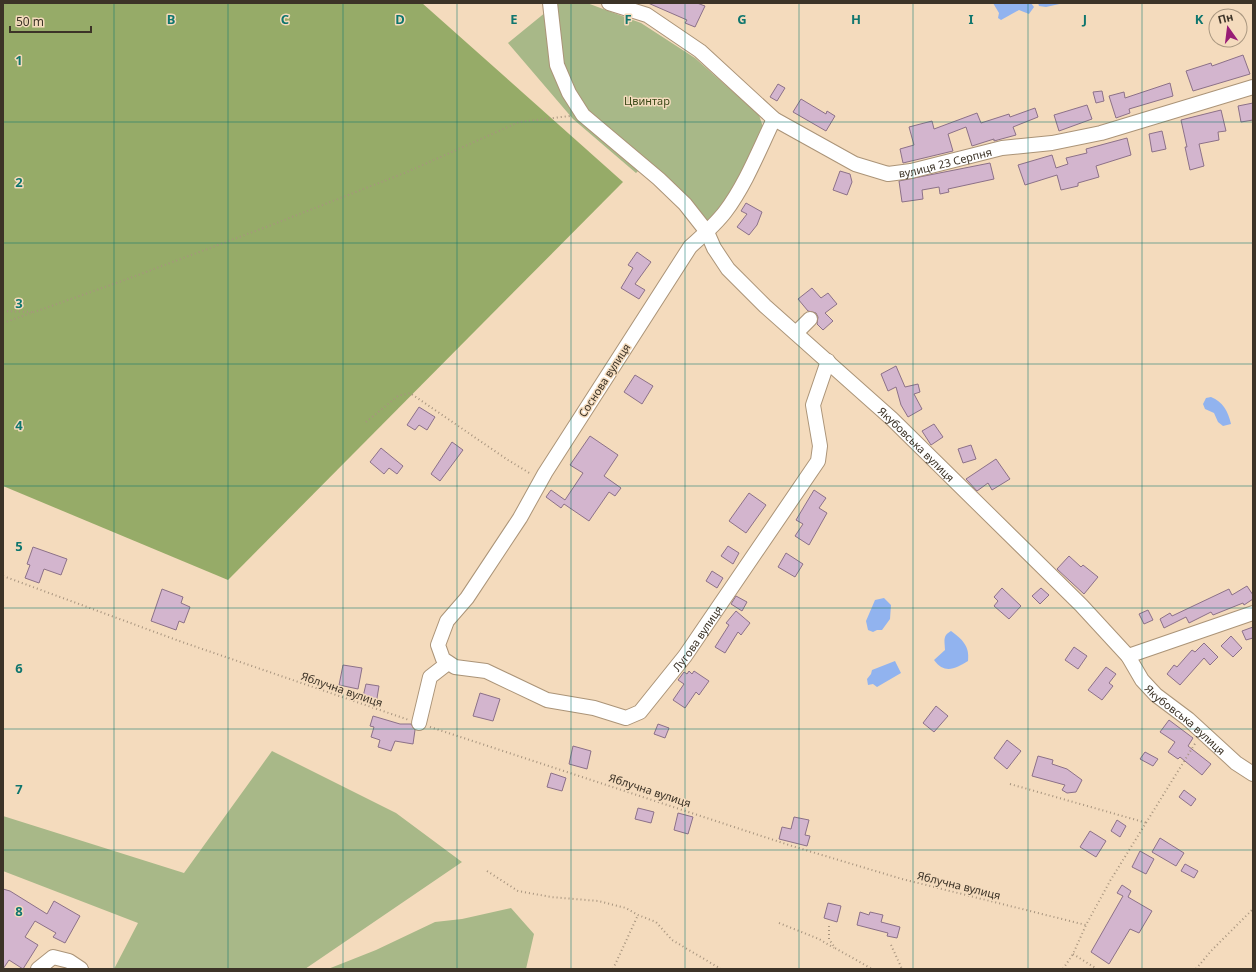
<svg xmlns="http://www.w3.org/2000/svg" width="1256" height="972" font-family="'Noto Sans',sans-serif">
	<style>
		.green { fill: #a8b888 }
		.forest { fill: #96ab68 }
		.water { fill: #91b3ef }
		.building { fill: #d3b5ce; stroke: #8c7188 }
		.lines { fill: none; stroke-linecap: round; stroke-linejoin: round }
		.minor-casing { stroke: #ab9478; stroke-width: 16 }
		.path { stroke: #a7947e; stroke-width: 2; stroke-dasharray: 1 3; stroke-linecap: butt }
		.minor { stroke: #fff; stroke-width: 14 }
		.grid { fill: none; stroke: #0f766e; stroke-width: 1; stroke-opacity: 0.55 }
		.labels { text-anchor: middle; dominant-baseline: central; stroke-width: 3; stroke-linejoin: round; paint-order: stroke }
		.park-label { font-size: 11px; fill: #3b4918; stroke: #f4dbbd }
		.street-label { font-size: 11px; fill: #3c3327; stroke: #f4dbbd }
		.grid-label { font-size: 13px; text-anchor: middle; font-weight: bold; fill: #0f766e; stroke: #f4dbbd; stroke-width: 3; stroke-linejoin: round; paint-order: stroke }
	</style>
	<rect width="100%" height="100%" fill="#f4dbbd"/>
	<g class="green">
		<polygon points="557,3 587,3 641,23 695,58 759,115 764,130 738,182 709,224 647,162 636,173 573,119 508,43"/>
		<polygon points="272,751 396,813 462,862 305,969 114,969 138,923 3,871 3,816 184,873"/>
		<polygon points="511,908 534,934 526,969 328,969 376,950 435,922 462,919"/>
	</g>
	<polygon class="forest" points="3,3 422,3 623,182 228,580 3,486"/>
	<g class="water">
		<polygon points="993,3 1031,3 1034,7 1029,14 1019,10 1001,20 998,18 999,13"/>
		<polygon points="1038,3 1064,3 1046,7 1039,6"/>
		<path d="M 1211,397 C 1223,402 1228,411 1231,424 L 1223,426 L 1218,422 L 1214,413 L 1205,409 L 1203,404 L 1206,398 Z"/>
		<polygon points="884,598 891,605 890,619 882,630 877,630 873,632 868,630 866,621 875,600"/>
		<path d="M 951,631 C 962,639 970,646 968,661 C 956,668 945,675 934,660 L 945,650 C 945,641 942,636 951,631 Z"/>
		<polygon points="895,661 901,673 877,687 873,684 868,685 867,679 871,674 872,670"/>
	</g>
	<g class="building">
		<polygon points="648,3 697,3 705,6 695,27 685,23 687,20"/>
		<polygon points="1243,55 1250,74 1193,91 1186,71 1211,63 1212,66"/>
		<polygon points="1170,83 1173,96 1129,109 1130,113 1116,118 1109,96 1124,92 1125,98"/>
		<polygon points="778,84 785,88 777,101 770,97"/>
		<polygon points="1102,91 1104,101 1096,103 1093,92"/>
		<polygon points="801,99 826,114 827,111 835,116 826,131 793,112"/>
		<polygon points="1253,103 1253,120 1241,122 1238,106"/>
		<polygon points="1087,105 1092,119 1059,131 1054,115"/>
		<polygon points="1035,108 1038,117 1013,127 1016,135 994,141 994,139 972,146 966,127 948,134 953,151 903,163 900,149 914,145 909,127 932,121 934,129 977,113 981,123 1009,114 1010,117"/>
		<polygon points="1221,110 1226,131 1218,132 1219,140 1199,144 1204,166 1190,170 1185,147 1187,147 1181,120"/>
		<polygon points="1162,131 1166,149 1152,152 1149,134"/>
		<polygon points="1127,138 1131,155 1096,166 1099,177 1078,183 1078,186 1061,190 1057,175 1025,185 1018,165 1052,155 1056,168 1068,164 1066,158 1087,153 1086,149"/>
		<polygon points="990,163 994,179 948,189 949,192 940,194 939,187 922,190 923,199 902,202 899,181"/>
		<polygon points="840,171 850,174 852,182 847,195 833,190"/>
		<polygon points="746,203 762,212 757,225 749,235 737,227 747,214 741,211"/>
		<polygon points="637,252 651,262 635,284 645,290 639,299 621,288 633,268 628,265"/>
		<polygon points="812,288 821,298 828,293 837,304 825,313 833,321 823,330 817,324 818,317 816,313 808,311 798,299"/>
		<polygon points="896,366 905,387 918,384 920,392 914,394 922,409 908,417 901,405 896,387 888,391 881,374"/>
		<polygon points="635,375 653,386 642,404 624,392"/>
		<polygon points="419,407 435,417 427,430 419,425 415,430 407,425"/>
		<polygon points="934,424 943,437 931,445 922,431"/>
		<polygon points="590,436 618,455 604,476 621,488 615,496 609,492 589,521 564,504 561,508 546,497 551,490 565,500 583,473 570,465"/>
		<polygon points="452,442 463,450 440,481 431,474"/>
		<polygon points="971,445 976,459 963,463 958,449"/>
		<polygon points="381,448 403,466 397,474 389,468 384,474 370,462"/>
		<polygon points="996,459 1010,479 992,490 988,483 977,491 966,479"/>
		<polygon points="814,490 826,498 819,508 827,513 809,545 795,536 803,524 796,520"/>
		<polygon points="749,493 766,505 746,533 729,521"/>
		<polygon points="728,546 739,553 733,564 721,556"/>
		<polygon points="33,547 67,559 61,575 44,569 39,583 25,578 30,565 27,564"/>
		<polygon points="786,553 803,564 795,577 778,567"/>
		<polygon points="1069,556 1081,567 1083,565 1098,577 1084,594 1057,569"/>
		<polygon points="712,571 723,578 717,588 706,581"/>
		<polygon points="1247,586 1253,595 1253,599 1244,605 1243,603 1213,615 1211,612 1189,623 1186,617 1164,628 1160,619 1170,613 1172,616 1229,589 1232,595"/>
		<polygon points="1002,588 1021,606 1009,619 994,606 998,601 994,597"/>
		<polygon points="1041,588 1049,595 1040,604 1032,596"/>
		<polygon points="162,589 183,597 181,603 190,607 184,623 179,621 176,630 151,621"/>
		<polygon points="736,596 747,602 742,611 731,604"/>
		<polygon points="1148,610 1153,620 1144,624 1139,614"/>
		<polygon points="736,611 750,623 741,635 738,632 725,653 715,647 729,625 726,623"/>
		<polygon points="1253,627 1253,638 1246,640 1242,631"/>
		<polygon points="1231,636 1242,648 1233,657 1221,646"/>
		<polygon points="1204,643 1218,657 1210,665 1204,658 1180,685 1167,674 1174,665 1177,667 1192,650 1195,652"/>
		<polygon points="1074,647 1087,656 1078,669 1065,660"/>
		<polygon points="343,665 362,668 358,689 339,685"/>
		<polygon points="1106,667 1116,674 1109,683 1113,686 1102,700 1088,690"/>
		<polygon points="689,671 692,674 694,671 709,681 699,695 696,692 685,708 673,700 684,684 678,680 684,672 687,674"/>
		<polygon points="366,684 379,686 376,704 362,701"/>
		<polygon points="480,693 500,699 493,721 473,716"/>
		<polygon points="936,706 948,716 934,732 923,723"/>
		<polygon points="373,716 400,724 411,724 415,730 413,744 395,741 391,751 378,747 380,740 371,737 374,727 370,726"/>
		<polygon points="1169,720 1193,738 1188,746 1211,764 1202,775 1180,757 1178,759 1168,752 1175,742 1160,732"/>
		<polygon points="658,724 669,728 665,738 654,734"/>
		<polygon points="1007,740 1021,751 1007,769 994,758"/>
		<polygon points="573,746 591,751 587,769 569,764"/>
		<polygon points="1145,752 1158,759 1153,766 1140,759"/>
		<polygon points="1038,756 1053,760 1052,764 1067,769 1082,780 1076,792 1067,793 1062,790 1065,785 1032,776"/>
		<polygon points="551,773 566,778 562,791 547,787"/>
		<polygon points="1184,790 1196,799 1191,806 1179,797"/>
		<polygon points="638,808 654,812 651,823 635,819"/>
		<polygon points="678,813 693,817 688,834 674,830"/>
		<polygon points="794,817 809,820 805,835 810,836 807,846 779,839 782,827 791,829"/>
		<polygon points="1117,820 1126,826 1120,837 1111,831"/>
		<polygon points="1090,831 1106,841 1096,857 1080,847"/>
		<polygon points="1160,838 1184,853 1176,866 1152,852"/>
		<polygon points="1140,851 1154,859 1146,874 1132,867"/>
		<polygon points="1185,864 1198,871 1194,878 1181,871"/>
		<polygon points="1122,885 1131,891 1128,897 1152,911 1139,933 1130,929 1109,964 1091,952 1123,896 1117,893"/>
		<polygon points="3,889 10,891 47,914 54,901 80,916 65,943 53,937 56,933 35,921 25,937 38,945 23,969 9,960 3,969"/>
		<polygon points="828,903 841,906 837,922 824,918"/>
		<polygon points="860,912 869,915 870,912 883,915 881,922 900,927 897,938 887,936 888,933 857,925"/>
	</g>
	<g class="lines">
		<defs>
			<g id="minor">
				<path id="s1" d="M 550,3 L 557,65 L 569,93 L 583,115 L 659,179 L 685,204 L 707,232 L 714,248 L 728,269 L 765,306 L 892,419 L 1081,605 L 1128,656 L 1142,680 L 1156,695 L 1188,719 L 1236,763 L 1253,774"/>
				<path id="s2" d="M 609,3 L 647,15 L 700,51 L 774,119 L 855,164 L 888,174 L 911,171 L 1002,148 L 1052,143 L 1101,133 L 1253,87"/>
				<path id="s3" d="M 774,119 C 759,150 746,184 725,212 C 715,225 702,236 690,247 L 545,473 L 520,518 L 467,598 L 447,621 L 438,645 L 443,659 L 455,667 L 486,671 L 547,700 L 594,708 L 626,718 L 640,712 L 685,656 L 818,461 L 820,446 L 813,405 L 828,361"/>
				<polyline points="796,333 810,319"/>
				<polyline points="1128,656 1253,613"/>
				<polyline points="419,723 430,677 448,663"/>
				<polyline points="38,969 53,957 69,961 81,969"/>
			</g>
		</defs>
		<use href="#minor" class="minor-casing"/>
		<g class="path">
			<polyline points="3,311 32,312"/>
			<polyline points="3,323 122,281 274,224 407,172 519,122 570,116"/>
			<polyline points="366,422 398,396 410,393 508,460 531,474"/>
			<polyline points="3,576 182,642 409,720"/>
			<polyline points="430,727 792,846 902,879 1086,925 1110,881 1196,742"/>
			<polyline points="1010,784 1147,823"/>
			<polyline points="487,871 518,891 551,897 598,901 626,908 638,915 656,922 672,940 721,969"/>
			<polyline points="779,923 819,939 834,948"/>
			<polyline points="829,926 829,939 835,948 872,969"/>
			<polyline points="891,945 902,969"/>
			<polyline points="1073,954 1097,969"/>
			<polyline points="613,969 638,915"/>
			<polyline points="1063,969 1073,954 1086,925"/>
			<polyline points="1196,969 1211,951 1253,909"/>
		</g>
		<use href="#minor" class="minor"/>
	</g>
	<path class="grid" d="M 114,3 L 114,969M 228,3 L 228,969M 343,3 L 343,969M 457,3 L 457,969M 571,3 L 571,969M 685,3 L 685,969M 799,3 L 799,969M 913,3 L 913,969M 1028,3 L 1028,969M 1142,3 L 1142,969M 3,122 L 1253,122M 3,243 L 1253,243M 3,364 L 1253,364M 3,486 L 1253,486M 3,608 L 1253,608M 3,729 L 1253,729M 3,850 L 1253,850"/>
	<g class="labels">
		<g class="park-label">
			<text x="647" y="100">Цвинтар</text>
		</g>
		<g class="street-label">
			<text stroke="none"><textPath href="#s2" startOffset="390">вулиця 23 Серпня</textPath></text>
			<text transform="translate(604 380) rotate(-57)">Соснова вулиця</text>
			<text stroke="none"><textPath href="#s1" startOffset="590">Якубовська вулиця</textPath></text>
			<text stroke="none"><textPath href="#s3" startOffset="945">Лугова вулиця</textPath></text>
			<text transform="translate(342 689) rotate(19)">Яблучна вулиця</text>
			<text stroke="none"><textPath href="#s1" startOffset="976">Якубовська вулиця</textPath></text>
			<text transform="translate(650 790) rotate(18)">Яблучна вулиця</text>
			<text transform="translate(959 885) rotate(14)">Яблучна вулиця</text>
		</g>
	</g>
	<g class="grid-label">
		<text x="171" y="24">B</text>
		<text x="285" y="24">C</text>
		<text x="400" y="24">D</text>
		<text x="514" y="24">E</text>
		<text x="628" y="24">F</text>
		<text x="742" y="24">G</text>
		<text x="856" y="24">H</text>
		<text x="971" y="24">I</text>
		<text x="1085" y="24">J</text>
		<text x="1199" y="24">K</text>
		<text x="19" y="65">1</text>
		<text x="19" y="187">2</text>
		<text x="19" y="308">3</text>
		<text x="19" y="430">4</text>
		<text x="19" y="551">5</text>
		<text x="19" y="673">6</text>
		<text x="19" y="794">7</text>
		<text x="19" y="916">8</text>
	</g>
	<rect width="1256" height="972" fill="none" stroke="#3c3327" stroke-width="8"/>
	<g transform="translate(1228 28) rotate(346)"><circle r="19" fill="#f4dbbd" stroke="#aa9881"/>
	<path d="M0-3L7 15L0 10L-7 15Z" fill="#981c75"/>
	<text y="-6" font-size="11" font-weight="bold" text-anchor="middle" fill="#3c3327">Пн</text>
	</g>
	<path d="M10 26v6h81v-6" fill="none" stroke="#3c3327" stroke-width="2"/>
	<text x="16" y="26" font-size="12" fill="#3c3327" stroke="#f4dbbd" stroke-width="3" paint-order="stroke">50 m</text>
</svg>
